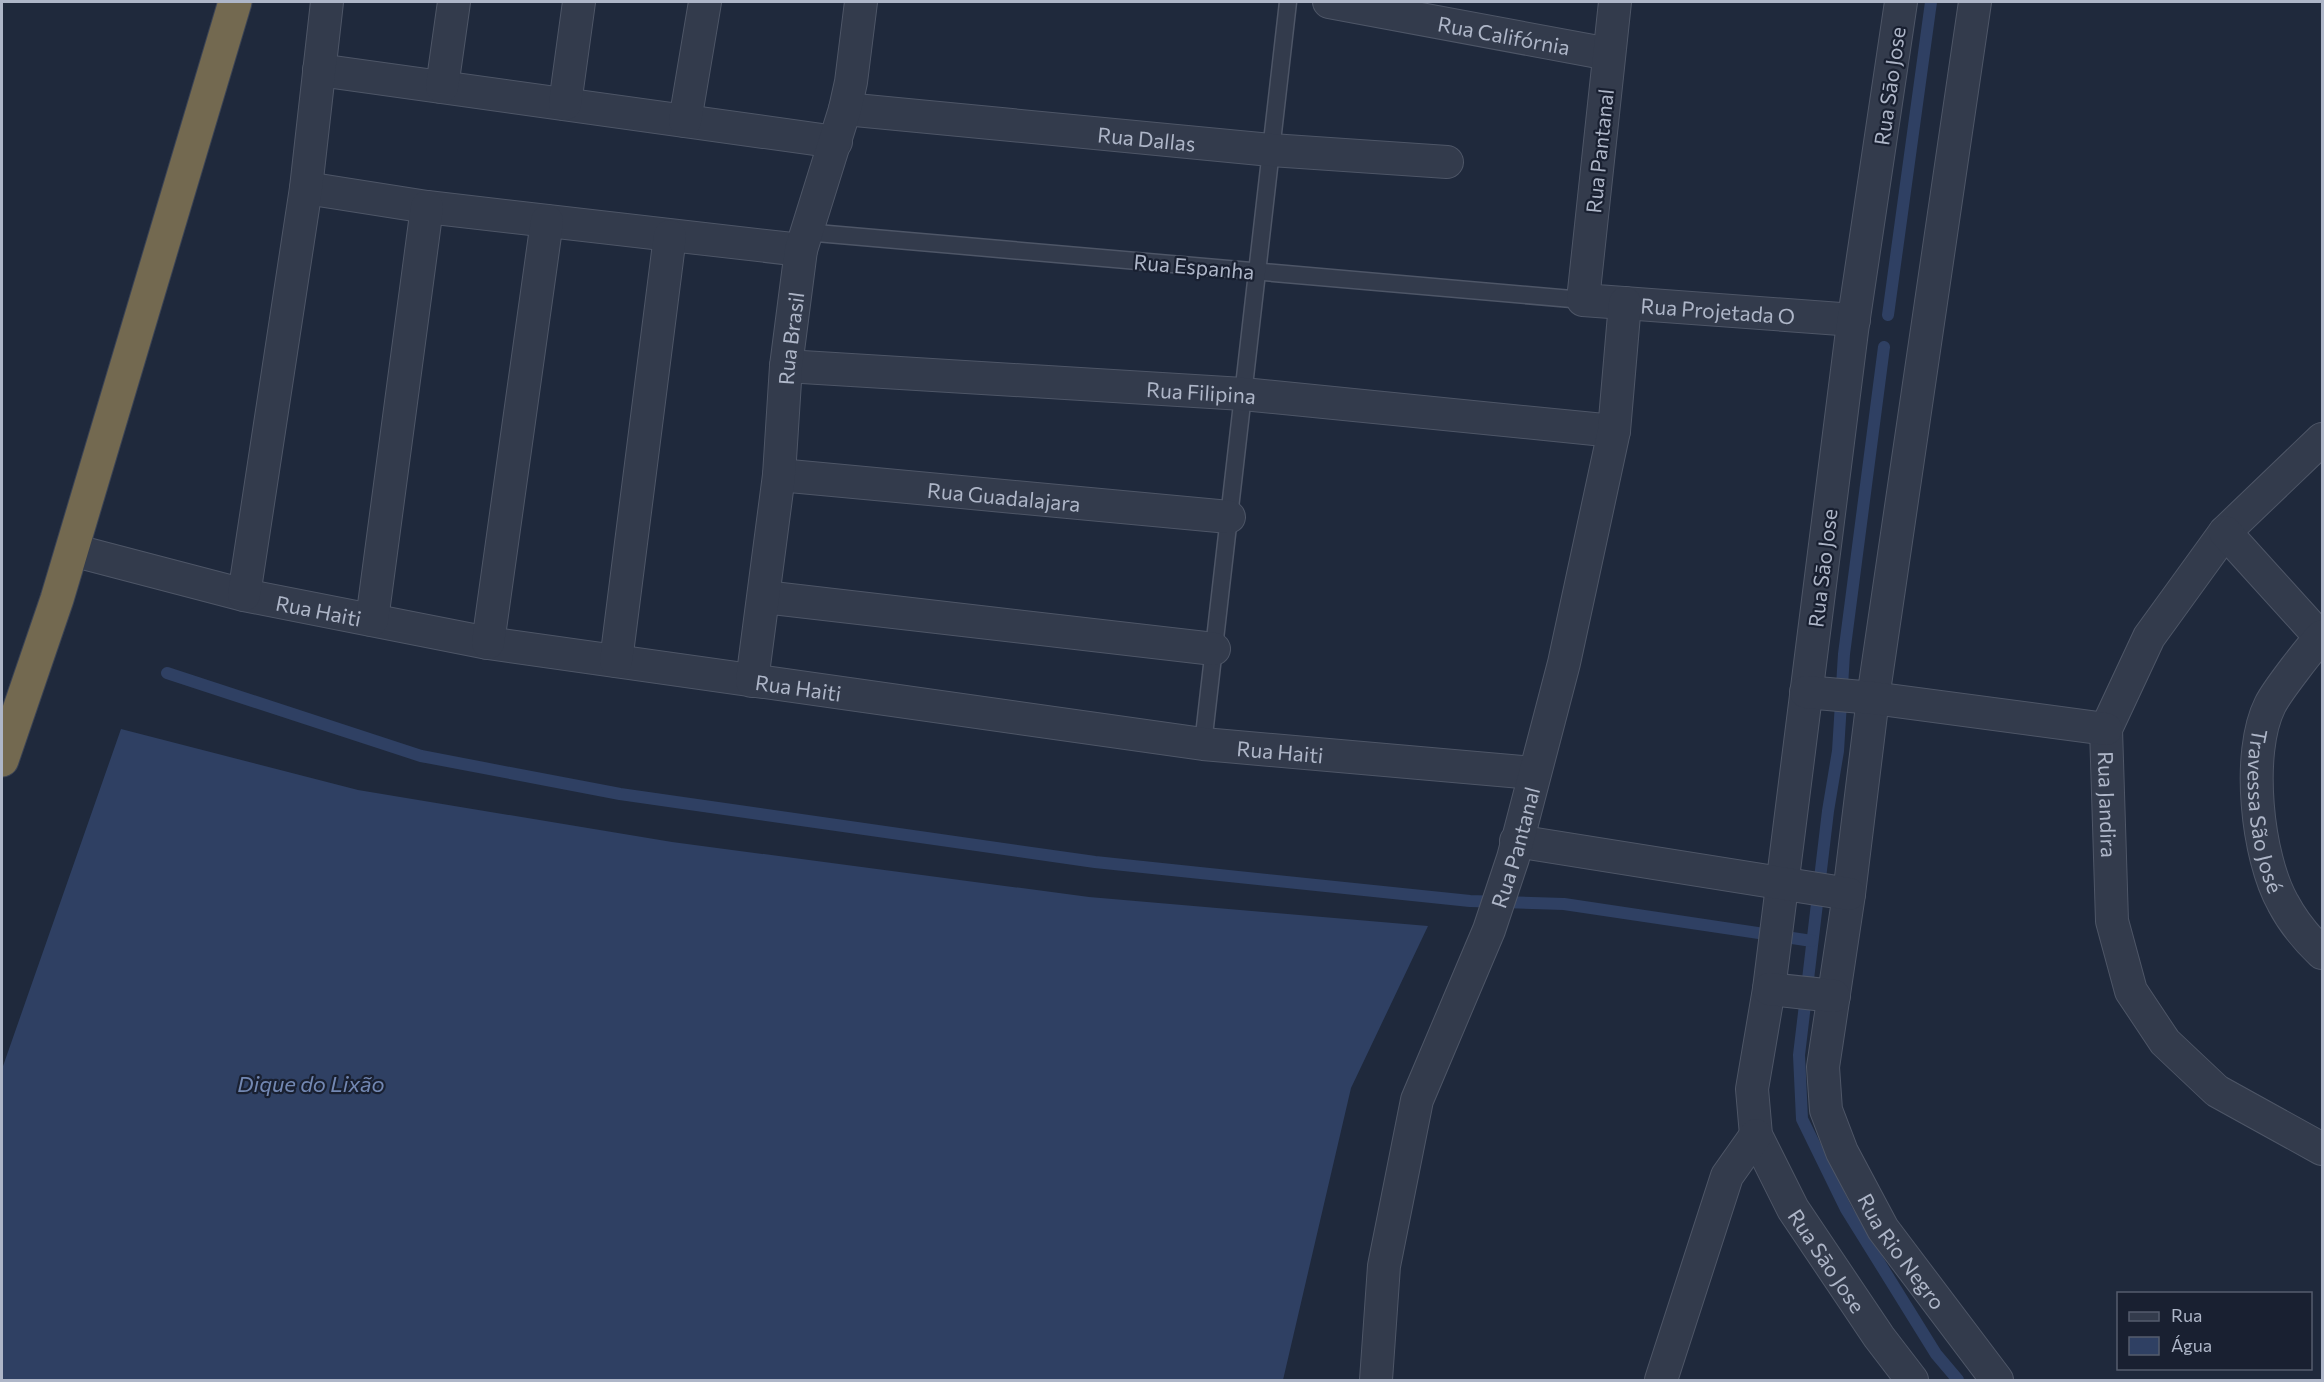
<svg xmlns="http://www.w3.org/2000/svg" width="2324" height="1382" font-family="Commissioner,sans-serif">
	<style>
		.water { fill: #2f4063 }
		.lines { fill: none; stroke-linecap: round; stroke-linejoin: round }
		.stream { stroke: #2f4063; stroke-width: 12 }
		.service-casing { stroke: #4e5667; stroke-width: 19 }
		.minor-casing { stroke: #4e5667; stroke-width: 34 }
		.motorway-casing { stroke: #3b4354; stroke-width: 35 }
		.service { stroke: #333b4c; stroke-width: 16 }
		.minor { stroke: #333b4c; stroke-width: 32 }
		.motorway { stroke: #736950; stroke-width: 33 }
		.labels { text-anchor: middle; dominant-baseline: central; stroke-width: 4.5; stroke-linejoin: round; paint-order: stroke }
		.street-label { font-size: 21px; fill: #aeb6c8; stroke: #192031 }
		.water-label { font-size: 22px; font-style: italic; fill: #7388b3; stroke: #192031 }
	</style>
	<rect width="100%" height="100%" fill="#1f293c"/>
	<polygon class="water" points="121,729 358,790 672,842 1089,897 1428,926 1351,1088 1283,1380 2,1380 2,1069"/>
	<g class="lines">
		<g class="stream">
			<polyline points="1888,315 1931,2"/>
			<polyline points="1884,347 1844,654 1838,751 1828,811 1799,1055 1802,1119 1846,1209 1936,1354 1958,1380"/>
			<polyline points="167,673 421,756 620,794 1095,862 1470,901 1564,904 1812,941"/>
		</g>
		<defs>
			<g id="service">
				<polyline points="805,232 1583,300"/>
				<polyline points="1203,744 1288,2"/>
			</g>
			<g id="minor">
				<path id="s1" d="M 1329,2 L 1609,54"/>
				<path id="s2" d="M 1615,2 L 1583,300 L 1854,320"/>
				<path id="s3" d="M 1901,2 L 1852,331 L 1769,989 L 1752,1089 L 1756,1135 L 1793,1209 L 1879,1337 L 1912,1380"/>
				<path id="s4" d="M 1975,2 L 1873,698 L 1849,894 L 1823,1067 L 1826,1110 L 1842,1152 L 1883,1229 L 1997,1380"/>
				<polyline points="319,70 836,142"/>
				<polyline points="442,87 454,2"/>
				<polyline points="565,104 579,2"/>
				<path id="s5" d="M 845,109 L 1271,150 L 1447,162"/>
				<polyline points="685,121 705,2"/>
				<polyline points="306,188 427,207 801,250"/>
				<path id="s6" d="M 786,366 L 1243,394 L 1614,431"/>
				<path id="s7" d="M 2322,439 L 2225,532 L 2149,637 L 2106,729 L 2112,921 L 2131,991 L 2165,1042 L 2217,1091 L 2322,1149"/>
				<path id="s8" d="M 779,475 L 1229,517"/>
				<polyline points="2225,532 2322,639"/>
				<path id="s9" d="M 72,550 L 244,595 L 488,643 L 1203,744 L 1533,773"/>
				<polyline points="244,595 306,188 327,2"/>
				<polyline points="764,597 1214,649"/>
				<polyline points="372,620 427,207"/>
				<path id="s10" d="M 2322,636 C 2311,647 2277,691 2270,705 C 2246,753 2257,857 2283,903 C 2293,922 2307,939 2322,953"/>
				<polyline points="488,643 547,221"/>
				<polyline points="616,661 670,236"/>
				<path id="s11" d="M 752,681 L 779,475 L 786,366 L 801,250 L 845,109 L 851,82 L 861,2"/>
				<polyline points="1806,692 1873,698 2106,729"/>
				<polyline points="1516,841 1849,894"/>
				<polyline points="1769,989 1834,996"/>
				<path id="s12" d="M 1376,1380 L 1384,1266 L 1417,1100 L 1489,930 L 1513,858 L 1564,663 L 1614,431 L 1625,303"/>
				<polyline points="1661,1380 1727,1176 1756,1135"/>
			</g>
			<polyline id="motorway" points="2,760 57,599 235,2"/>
		</defs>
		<use href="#service" class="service-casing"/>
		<use href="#minor" class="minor-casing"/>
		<use href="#motorway" class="motorway-casing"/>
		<use href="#service" class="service"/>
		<use href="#minor" class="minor"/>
		<use href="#motorway" class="motorway"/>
	</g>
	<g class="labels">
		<g class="street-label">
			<text stroke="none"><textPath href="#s1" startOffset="178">Rua Califórnia</textPath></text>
			<text transform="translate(1889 86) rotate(-82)">Rua Sāo Jose</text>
			<text stroke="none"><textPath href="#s5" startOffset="303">Rua Dallas</textPath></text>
			<text transform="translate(1599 151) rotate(-84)">Rua Pantanal</text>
			<text transform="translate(1194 266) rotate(5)">Rua Espanha</text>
			<text stroke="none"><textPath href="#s2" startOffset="435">Rua Projetada O</textPath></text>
			<text stroke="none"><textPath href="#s11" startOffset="345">Rua Brasil</textPath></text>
			<text stroke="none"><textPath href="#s6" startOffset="416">Rua Filipina</textPath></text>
			<text stroke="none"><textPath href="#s8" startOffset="226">Rua Guadalajara</textPath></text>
			<text transform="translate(1822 568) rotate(-83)">Rua Sāo Jose</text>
			<text stroke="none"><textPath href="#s9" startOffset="254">Rua Haiti</textPath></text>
			<text stroke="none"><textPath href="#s9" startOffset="740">Rua Haiti</textPath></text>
			<text stroke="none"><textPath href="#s9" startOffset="1226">Rua Haiti</textPath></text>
			<text stroke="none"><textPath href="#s7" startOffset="441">Rua Jandira</textPath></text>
			<text stroke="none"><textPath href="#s10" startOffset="195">Travessa São José</textPath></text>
			<text stroke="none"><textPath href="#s12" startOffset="555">Rua Pantanal</textPath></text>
			<text stroke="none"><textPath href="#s4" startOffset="1280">Rua Rio Negro</textPath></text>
			<text stroke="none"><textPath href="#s3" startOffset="1288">Rua Sāo Jose</textPath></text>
		</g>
		<g class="water-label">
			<text x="311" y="1083">Dique do Lixão</text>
		</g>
	</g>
	<rect width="2324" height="1382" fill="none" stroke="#aeb6c8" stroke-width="6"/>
	<rect x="2117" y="1292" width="195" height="78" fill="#192031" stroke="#555c6d" stroke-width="1.5"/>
	<rect x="2129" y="1312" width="30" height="9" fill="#333b4c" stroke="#555c6d" stroke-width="1.5"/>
	<text x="2171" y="1322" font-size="18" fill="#aeb6c8">Rua</text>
	<rect x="2129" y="1337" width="30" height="18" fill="#2f4063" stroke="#555c6d" stroke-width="1.5"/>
	<text x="2171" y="1352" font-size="18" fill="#aeb6c8">Água</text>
</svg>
